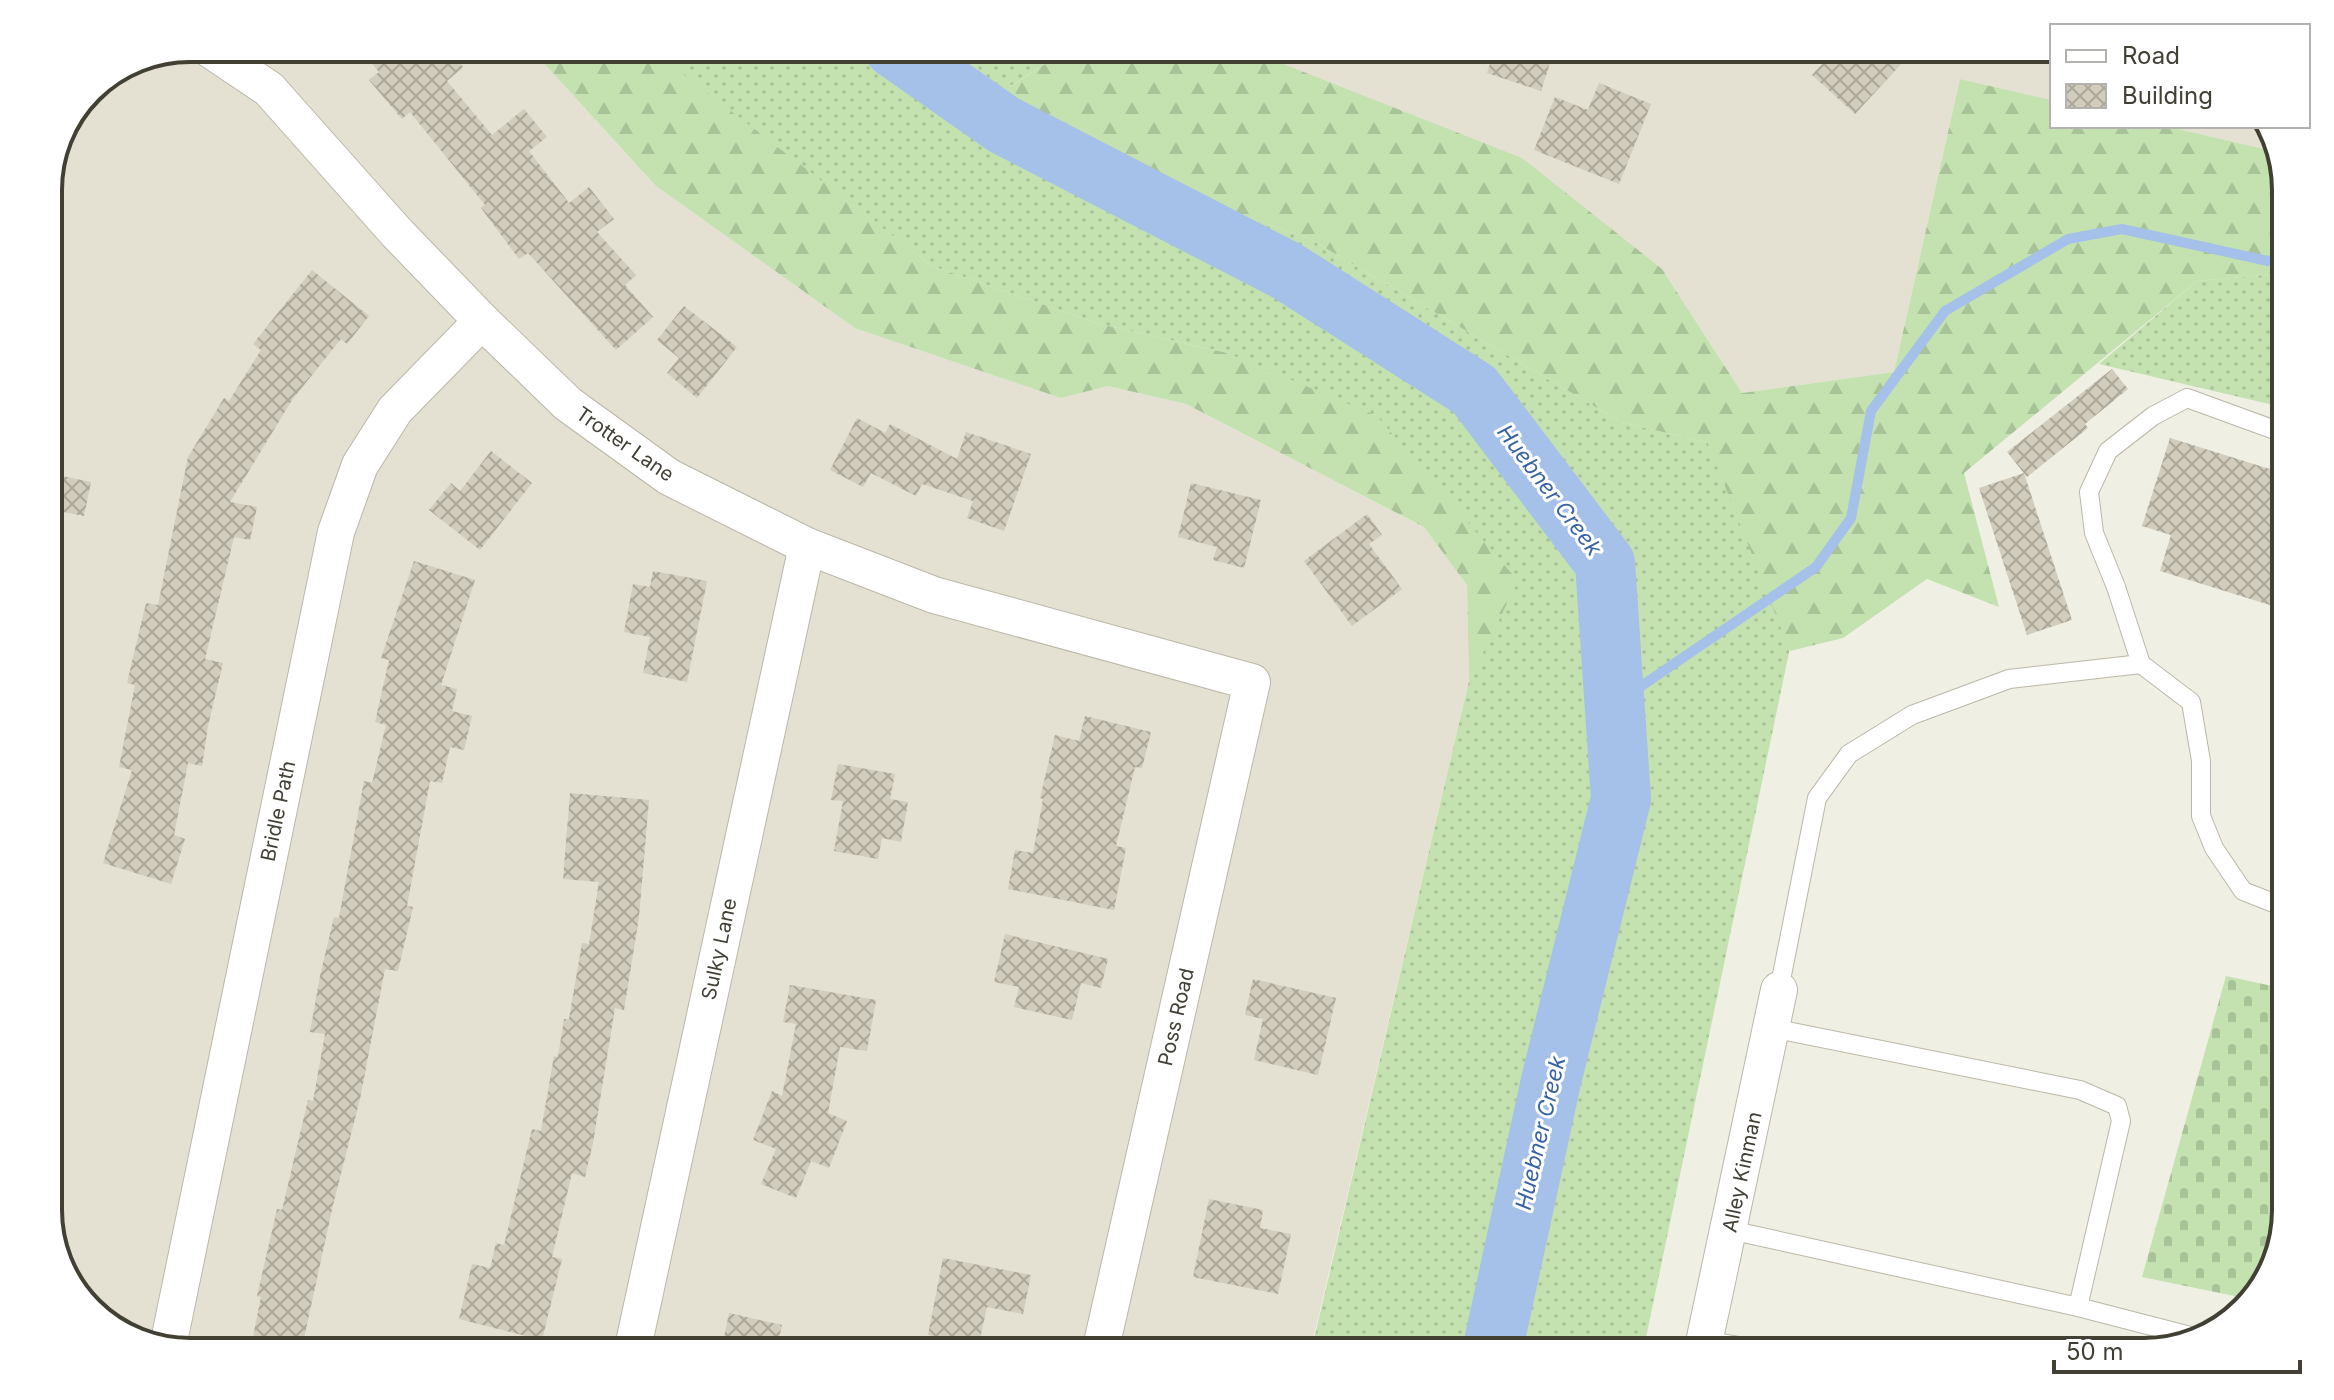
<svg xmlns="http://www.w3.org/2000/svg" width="2334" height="1400" font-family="Inter,sans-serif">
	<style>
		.residential { fill: #e4e1d3 }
		.grass { fill: url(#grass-dots) }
		.forest { fill: url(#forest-firs) }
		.cemetery { fill: url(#cemetery-stones) }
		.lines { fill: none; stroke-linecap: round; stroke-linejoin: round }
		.stream { stroke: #a5c1e9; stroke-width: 10 }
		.river { stroke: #a5c1e9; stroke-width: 60 }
		.building { fill: url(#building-cross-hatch) }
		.service-casing { stroke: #bbb7a8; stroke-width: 20 }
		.minor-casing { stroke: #bbb7a8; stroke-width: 38 }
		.service { stroke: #fff; stroke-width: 18 }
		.minor { stroke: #fff; stroke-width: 36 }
		.labels { text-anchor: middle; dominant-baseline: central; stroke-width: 6; stroke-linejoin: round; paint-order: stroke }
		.street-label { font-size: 20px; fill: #423f35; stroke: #fff }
		.water-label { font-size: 22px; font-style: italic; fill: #3863a3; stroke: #fff }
		.rim { fill: none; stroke: #423f35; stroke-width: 4 }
	</style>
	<defs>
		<pattern id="grass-dots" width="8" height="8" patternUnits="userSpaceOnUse" patternTransform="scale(2)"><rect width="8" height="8" fill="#c3e2b0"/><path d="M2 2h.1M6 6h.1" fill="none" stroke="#a9c398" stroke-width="1.8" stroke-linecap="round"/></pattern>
		<pattern id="forest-firs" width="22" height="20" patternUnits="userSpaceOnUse" patternTransform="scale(2)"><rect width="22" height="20" fill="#c3e2b0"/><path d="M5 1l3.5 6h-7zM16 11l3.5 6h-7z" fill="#a9c398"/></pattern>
		<pattern id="cemetery-stones" width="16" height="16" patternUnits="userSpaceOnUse" patternTransform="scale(2)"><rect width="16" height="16" fill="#c3e2b0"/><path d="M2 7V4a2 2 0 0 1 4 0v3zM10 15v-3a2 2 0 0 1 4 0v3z" fill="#a9c398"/></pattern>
		<pattern id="building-cross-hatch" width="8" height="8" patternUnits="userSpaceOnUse" patternTransform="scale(2)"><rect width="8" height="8" fill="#d1ccbb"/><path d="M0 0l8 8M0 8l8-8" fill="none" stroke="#aba799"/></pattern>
	</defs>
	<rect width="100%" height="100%" fill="#f0efe4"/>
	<g class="residential">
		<polygon points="190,48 530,48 655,185 1061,398 1108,386 1186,404 1424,527 1467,584 1469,681 1310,1352 190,1352 118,1333 67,1282 48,1219 48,181 90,89 136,59"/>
		<polygon points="1243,48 2052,48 2052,100 1960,79 1894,372 1742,393 1662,269"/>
		<polygon points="2165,126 2269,126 2277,152"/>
	</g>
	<g class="grass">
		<polygon points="664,48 1070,48 1009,87 1124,173 1310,239 1621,422 1708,443 1791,643 1643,1352 1311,1352 1469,681 1517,581 1227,353 1100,324 932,266 682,74"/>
		<polygon points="2286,273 2286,408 2099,364 2197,281"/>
	</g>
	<g class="forest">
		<polygon points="530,48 664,48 683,74 932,266 1100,324 1227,353 1377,416 1518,581 1469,681 1467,585 1424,527 1186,404 1108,386 1061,398 855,328 655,185"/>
		<polygon points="1070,48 1243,48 1522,158 1662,269 1742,393 1894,372 1960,79 2052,100 2052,126 2165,126 2277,152 2286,181 2286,273 2197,281 1964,473 1999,607 1927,579 1843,638 1790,651 1708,443 1621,422 1310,239 1124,173 1008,88"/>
	</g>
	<polygon class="cemetery" points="2226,976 2286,989 2286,1211 2267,1282 2249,1299 2142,1277"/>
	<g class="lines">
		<polyline class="stream" points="1615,704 1816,567 1851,518 1871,411 1945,311 2068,239 2122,229 2268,261 2286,256"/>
		<polyline class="river" points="894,48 1004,125 1287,271 1474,390 1605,563 1621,799 1551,1081 1492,1352"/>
	</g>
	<g class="building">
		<polygon points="359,48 447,48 463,67 447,81 492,135 524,109 547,137 529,151 569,203 589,187 614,219 597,232 636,275 625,285 653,317 616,350 528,253 519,259 481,208 485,205 410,112 402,119 369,80 379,72"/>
		<polygon points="1495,48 1555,48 1541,91 1487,73"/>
		<polygon points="1837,48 1916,48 1855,114 1812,75"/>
		<polygon points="1599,83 1651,104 1619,184 1534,150 1555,97 1588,110"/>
		<polygon points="312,270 369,316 347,344 341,339 292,400 230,502 257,507 250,540 234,537 205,659 223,663 208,726 202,766 188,763 174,835 185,839 171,884 103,863 132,770 119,767 135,685 127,683 146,603 158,605 188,457 224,398 229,401 261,350 253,344"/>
		<polygon points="684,306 737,347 697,398 667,373 679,358 657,340"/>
		<polygon points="2112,369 2128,389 2085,424 2088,428 2027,477 2007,452"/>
		<polygon points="857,418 885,433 890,424 957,459 966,432 1031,454 1004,531 967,518 973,501 922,484 916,496 871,473 863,487 830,470"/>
		<polygon points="2170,438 2286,474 2286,610 2160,571 2171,535 2142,526"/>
		<polygon points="491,451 532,483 480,550 429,510 451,483 460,491"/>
		<polygon points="48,473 91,482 84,516 48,509"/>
		<polygon points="2024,473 2072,620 2027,635 1979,488"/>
		<polygon points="1191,483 1261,500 1244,568 1213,560 1217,547 1178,537"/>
		<polygon points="1367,514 1382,535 1369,544 1402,589 1352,626 1304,561"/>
		<polygon points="414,561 475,580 441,685 457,689 452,711 472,716 464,750 450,747 442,783 430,781 407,906 413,907 398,971 385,969 360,1099 333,1205 301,1352 250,1352 261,1297 257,1296 277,1209 282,1210 308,1100 313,1101 325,1034 310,1032 320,976 334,917 339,918 364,781 372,783 386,725 375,722 389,660 381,658"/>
		<polygon points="653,571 707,581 687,682 643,673 650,637 624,632 633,584 650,587"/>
		<polygon points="1085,716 1151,732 1142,768 1135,767 1116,846 1126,848 1114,910 1008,889 1015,850 1033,853 1043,799 1040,798 1055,735 1079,741"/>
		<polygon points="838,764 895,774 890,799 908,802 901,842 882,838 878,859 834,851 843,801 831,800"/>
		<polygon points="570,793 649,800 639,917 624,1010 615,1008 593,1143 585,1177 572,1173 552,1257 562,1259 542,1340 459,1319 472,1264 490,1268 496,1243 504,1245 532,1129 541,1131 554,1056 558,1057 564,1019 569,1019 582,943 589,944 599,882 563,879"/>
		<polygon points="1005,934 1108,959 1101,988 1081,983 1072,1020 1014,1007 1019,987 994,982"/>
		<polygon points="1253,979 1336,998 1318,1075 1254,1060 1263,1019 1245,1015"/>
		<polygon points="790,985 876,1000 867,1051 840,1047 828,1113 847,1121 829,1168 811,1161 796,1198 761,1184 776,1149 753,1140 772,1091 782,1096 796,1024 783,1022"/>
		<polygon points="1209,1199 1263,1210 1260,1228 1291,1234 1278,1294 1193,1277"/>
		<polygon points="943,1258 1031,1275 1023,1314 987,1307 979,1344 928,1335"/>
		<polygon points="729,1313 782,1325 776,1352 721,1352"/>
	</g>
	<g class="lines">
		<defs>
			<g id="service">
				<polyline points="2141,664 2116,587 2094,533 2089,492 2108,451 2153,416 2187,398 2286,434"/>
				<polyline points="1779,990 1817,798 1849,754 1912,715 2009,679 2141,664 2191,702 2201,761 2201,816 2214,848 2243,891 2286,908"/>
				<polyline points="1772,1028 2080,1090 2117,1106 2121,1121 2078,1307 2198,1338"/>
				<polyline points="1730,1230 2078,1307"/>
				<polyline points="1705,1340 1773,1352"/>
			</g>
			<g id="minor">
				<polyline points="208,48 269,89 397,233 482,321 568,404 669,477 807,546 934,595 1252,682 1100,1352"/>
				<polyline points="168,1346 336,532 360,465 395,410 482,321"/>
				<polyline points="632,1352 807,546"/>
				<polyline points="1702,1352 1779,990"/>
			</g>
		</defs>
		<use href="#service" class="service-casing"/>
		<use href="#minor" class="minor-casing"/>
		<use href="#service" class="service"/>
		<use href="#minor" class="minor"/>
	</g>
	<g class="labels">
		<g class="street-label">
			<text transform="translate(625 444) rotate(35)">Trotter Lane</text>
			<text transform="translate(278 811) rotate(-78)">Bridle Path</text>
			<text transform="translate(719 949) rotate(-78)">Sulky Lane</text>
			<text transform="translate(1176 1017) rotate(-77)">Poss Road</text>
			<text transform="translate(1742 1172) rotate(-78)">Alley Kinman</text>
		</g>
		<g class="water-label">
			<text transform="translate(1550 490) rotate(53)">Huebner Creek</text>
			<text transform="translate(1540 1133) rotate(-77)">Huebner Creek</text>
		</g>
	</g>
	<path d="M0 0H2334V1400H0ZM190 62H2144A128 128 0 0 1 2272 190V1210A128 128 0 0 1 2144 1338H190A128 128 0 0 1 62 1210V190A128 128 0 0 1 190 62Z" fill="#fff" fill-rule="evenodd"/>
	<path class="rim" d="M190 62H2144A128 128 0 0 1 2272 190V1210A128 128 0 0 1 2144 1338H190A128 128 0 0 1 62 1210V190A128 128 0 0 1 190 62Z"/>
	<rect x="2050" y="24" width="260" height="104" fill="#ffffff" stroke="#b3b2ae" stroke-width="2"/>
	<rect x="2066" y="50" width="40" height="12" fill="#ffffff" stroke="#b3b2ae" stroke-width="2"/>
	<text x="2122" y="64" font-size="24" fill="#423f35">Road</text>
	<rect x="2066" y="84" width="40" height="24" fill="url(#building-cross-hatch)" stroke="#b3b2ae" stroke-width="2"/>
	<text x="2122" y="104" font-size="24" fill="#423f35">Building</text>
	<path d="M2054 1360v12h246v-12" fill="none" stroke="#423f35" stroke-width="4"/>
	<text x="2066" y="1360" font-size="24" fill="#423f35" stroke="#ffffff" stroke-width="6" paint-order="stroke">50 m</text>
</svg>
